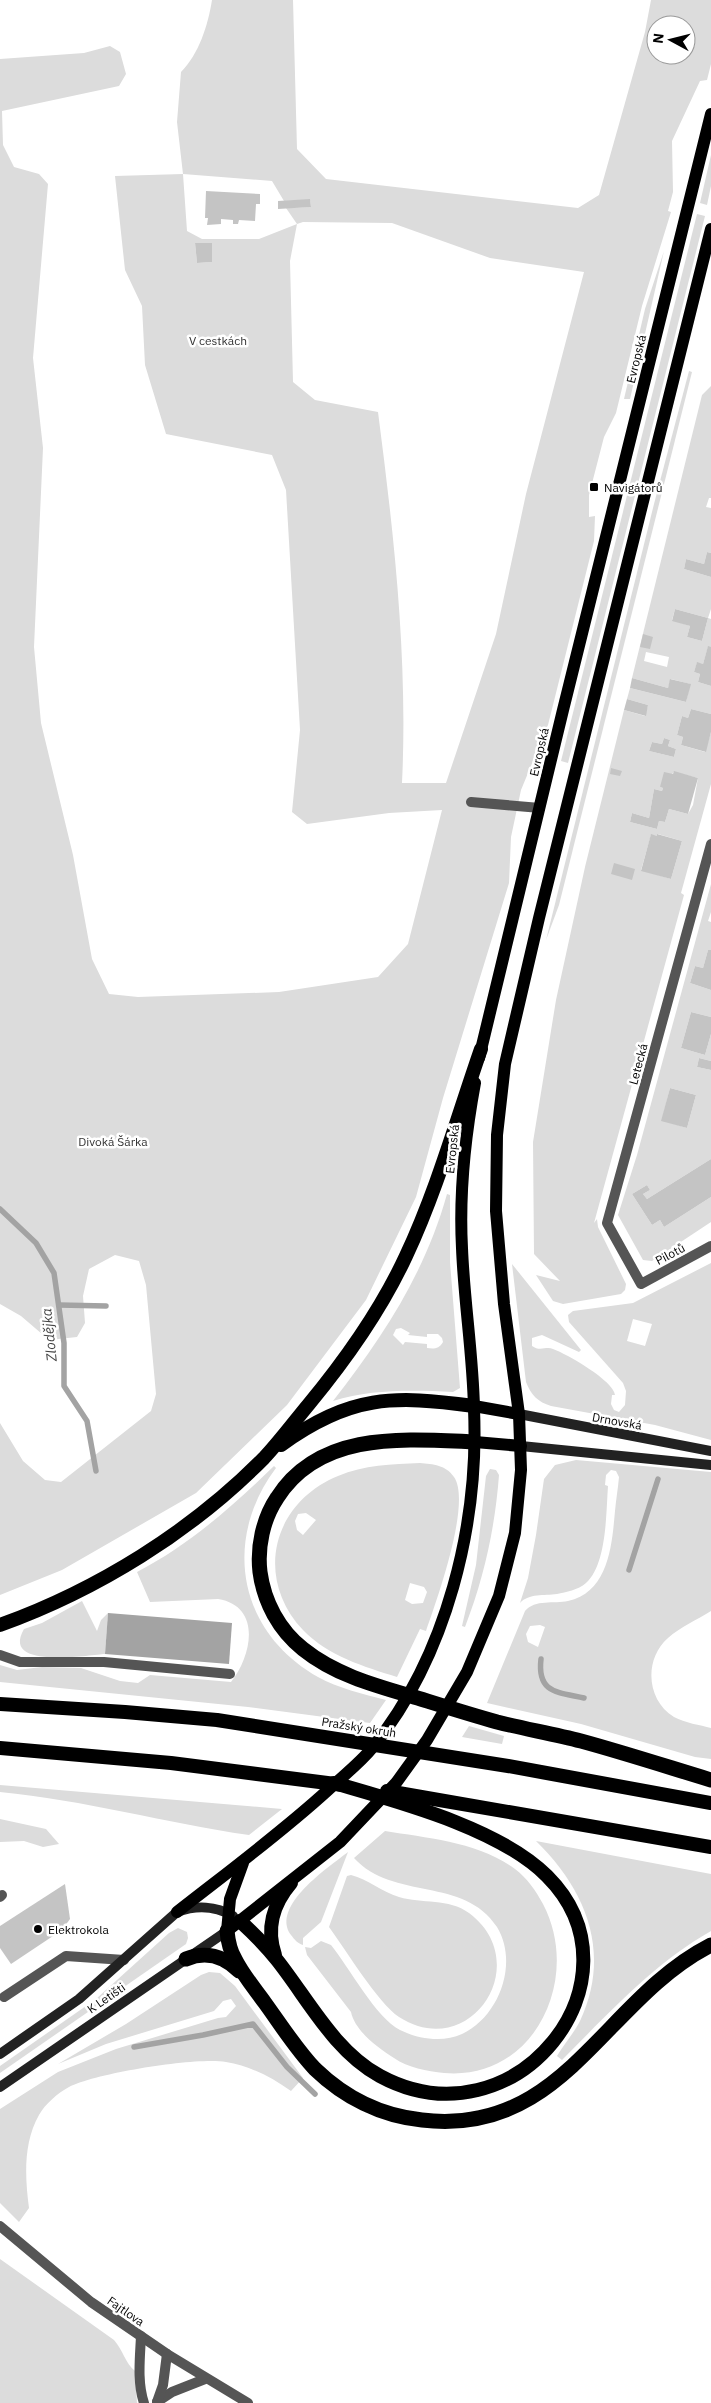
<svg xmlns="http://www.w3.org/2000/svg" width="711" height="2403" font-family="'IBM Plex Sans',sans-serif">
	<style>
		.green { fill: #dcdcdc; fill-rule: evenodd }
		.water { fill: #a3a3a3 }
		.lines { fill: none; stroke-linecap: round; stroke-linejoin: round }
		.stream { stroke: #a3a3a3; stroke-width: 5.5 }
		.building { fill: #c4c4c4 }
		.service { stroke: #555; stroke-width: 10 }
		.minor { stroke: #555; stroke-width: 10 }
		.secondary { stroke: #222; stroke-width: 10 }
		.primary { stroke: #000; stroke-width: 12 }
		.trunk { stroke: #000; stroke-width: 14 }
		.motorway { stroke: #000; stroke-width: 15 }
		.poi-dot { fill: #000; stroke: #fff; stroke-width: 2 }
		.labels { text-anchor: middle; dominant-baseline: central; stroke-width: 5; stroke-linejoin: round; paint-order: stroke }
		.park-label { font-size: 12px; fill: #333; stroke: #fff }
		.street-label { font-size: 12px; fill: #000; stroke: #fff }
		.poi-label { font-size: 12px; fill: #000; stroke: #fff; text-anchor: start }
		.water-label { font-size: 14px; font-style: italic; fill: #444; stroke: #fff }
	</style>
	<rect width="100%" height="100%" fill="#fff"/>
	<g class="green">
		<path d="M 212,0 L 293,0 L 297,149 L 326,179 L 578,208 L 599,195 L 645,32 L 651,0 L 711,0 L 711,64 L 707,80 L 700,81 L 672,141 L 673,192 L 668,211 L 671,212 L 642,306 L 616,413 L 604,437 L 589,495 L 589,517 L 595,516 L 594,541 L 548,725 L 521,790 L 511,837 L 509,883 L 443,1098 L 416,1197 L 366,1300 L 287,1405 L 196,1493 L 62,1570 L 0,1595 L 0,1423 L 23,1461 L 45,1480 L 61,1482 L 151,1411 L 156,1394 L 146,1285 L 139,1261 L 115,1255 L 89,1269 L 83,1296 L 85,1323 L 77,1337 L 49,1340 L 21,1316 L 0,1304 L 0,59 L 84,53 L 110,46 L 120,52 L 126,74 L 119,86 L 2,111 L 3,145 L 14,167 L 39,174 L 48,184 L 33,358 L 43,448 L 34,647 L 41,723 L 73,855 L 92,959 L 109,994 L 138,997 L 279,992 L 378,977 L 408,944 L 442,810 L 389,813 L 307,824 L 292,812 L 300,730 L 286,490 L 272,455 L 166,434 L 145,365 L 142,306 L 125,270 L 115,176 L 183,174 L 177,122 L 181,72 C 199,54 208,25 212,0 ZM 656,25 L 686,25 L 686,55 L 656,55 ZM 183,174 L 272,181 L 284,201 L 310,200 L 311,207 L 286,208 L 297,224 L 259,239 L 202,239 L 187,231 ZM 303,222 L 392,223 L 490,258 L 584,272 L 526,494 L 496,634 L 446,783 L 402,783 C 408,659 394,535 378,412 L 315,400 L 293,382 L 290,261 L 297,224 ZM 195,243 L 211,243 L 212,262 L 197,263 Z"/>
		<polygon points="711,155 711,186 707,205 700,203"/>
		<polygon points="697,214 705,216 568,763 561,761"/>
		<polygon points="664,251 630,399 624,399 645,309"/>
		<polygon points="689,371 692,372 559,905 546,940 654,504"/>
		<path d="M 711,386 L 711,498 L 709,498 L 706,507 L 711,508 L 711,553 L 707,552 L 704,564 L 686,559 L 684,569 L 711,577 L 711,609 L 708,618 L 711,619 L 711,647 L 708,647 L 703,664 L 697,663 L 694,672 L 700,674 L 698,682 L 711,686 L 711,714 L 691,709 L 688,718 L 682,716 L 677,735 L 683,737 L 681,745 L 705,752 L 711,732 L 711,784 L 681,893 L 684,895 L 594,1223 L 597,1219 L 598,1227 L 626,1284 L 625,1290 L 621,1294 L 563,1304 L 553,1301 L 536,1275 L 560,1281 L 534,1254 L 533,1142 L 556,1000 L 585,867 L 624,710 L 645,716 L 648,705 L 627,699 L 630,688 L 686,702 L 690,684 L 671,679 L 668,688 L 632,678 L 702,395 ZM 675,609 L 708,618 L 702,641 L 687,637 L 690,626 L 672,620 ZM 646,652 L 669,657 L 667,667 L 644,661 ZM 664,738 L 670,740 L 668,746 L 676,749 L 674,757 L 649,751 L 652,742 L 662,744 ZM 674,772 L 698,778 L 693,805 L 688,814 L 669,809 L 665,822 L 659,821 L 657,829 L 630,822 L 632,813 L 649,818 L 654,789 L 662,791 L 663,788 L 660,787 ZM 658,834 L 682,841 L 671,879 L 641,870 L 651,835 L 657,836 Z"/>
		<path d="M 711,884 L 711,912 L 708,921 L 711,922 L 711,950 L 708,950 L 703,968 L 695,966 L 690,983 L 711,990 L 711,1017 L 691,1012 L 681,1048 L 705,1055 L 711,1034 L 711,1061 L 699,1058 L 697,1067 L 711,1070 L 711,1159 L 647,1199 L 643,1194 L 650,1190 L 647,1185 L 632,1194 L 652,1225 L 660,1220 L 664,1227 L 711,1197 L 711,1222 L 652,1261 L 643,1260 L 618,1215 L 637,1155 ZM 670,1088 L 696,1095 L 687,1128 L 662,1120 Z"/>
		<path d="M 447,1194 L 450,1195 L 450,1262 L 460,1388 L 453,1392 C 413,1390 371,1389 333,1401 C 383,1337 425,1273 447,1194 ZM 401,1328 L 410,1333 L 408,1335 L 427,1337 L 427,1334 L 438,1334 L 442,1338 L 443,1342 C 439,1349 434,1349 427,1348 L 427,1344 L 405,1342 L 403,1345 L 393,1335 L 396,1329 Z"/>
		<path d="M 711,1263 L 711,1440 L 655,1425 L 551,1406 C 538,1402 531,1395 526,1382 L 512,1264 L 581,1350 L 579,1352 L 542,1335 L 532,1338 L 532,1346 C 540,1352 546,1346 553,1349 C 567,1354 614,1381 615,1395 L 612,1395 L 611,1404 L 614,1410 L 619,1412 L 625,1405 L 626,1391 L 623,1383 L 569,1322 L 568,1315 L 573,1311 L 633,1303 ZM 633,1319 L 652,1324 L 645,1346 L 627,1341 Z"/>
		<path d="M 576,1460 L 711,1472 L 711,1611 C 697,1620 680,1627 668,1638 C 644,1659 646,1700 674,1717 C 685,1723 700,1725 711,1728 L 711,1759 L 695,1757 L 581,1724 L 487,1703 L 525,1611 C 535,1599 554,1604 568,1601 C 609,1592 612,1544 615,1511 C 616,1500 618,1488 619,1477 L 616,1471 L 611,1470 L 606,1475 L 605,1485 L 608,1486 C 606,1513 607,1564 586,1583 C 578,1590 566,1592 557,1594 C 544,1596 529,1593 520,1603 L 528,1578 L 536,1535 L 544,1479 L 555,1465 ZM 540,1625 L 545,1627 L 538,1647 L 528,1642 L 526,1634 L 530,1626 Z"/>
		<path d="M 420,1463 C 433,1464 446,1465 454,1477 C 472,1503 436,1602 426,1631 L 420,1629 L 397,1677 C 365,1667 328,1656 303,1630 C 254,1578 272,1503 338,1476 C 364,1465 392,1464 420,1463 ZM 306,1513 L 316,1520 L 303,1535 L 297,1530 L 295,1521 L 298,1514 ZM 410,1583 L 424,1587 L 427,1592 L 423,1603 L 412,1604 L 405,1600 Z"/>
		<path d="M 274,1466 L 276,1468 C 222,1540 238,1632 318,1677 C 338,1688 363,1694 386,1700 L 370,1723 L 248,1707 L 0,1682 L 0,1665 L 17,1670 L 42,1667 L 81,1668 L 120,1681 L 138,1683 L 150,1675 L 231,1682 C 252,1656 262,1606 218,1599 L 150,1602 L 137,1572 C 189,1545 233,1506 274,1466 Z"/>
		<path d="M 490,1469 L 496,1470 L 499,1475 C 495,1528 484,1578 465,1627 L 462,1626 L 476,1565 L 486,1476 Z"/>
		<path d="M 82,1601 L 97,1631 L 101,1620 L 108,1613 L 105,1654 C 88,1655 0,1670 24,1629 L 42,1623 Z"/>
		<polygon points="469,1726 504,1736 502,1744 462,1737"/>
		<path d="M 0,1785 L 282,1809 L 249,1835 C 165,1823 84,1800 0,1792 Z"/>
		<polygon points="0,1819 46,1829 59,1844 43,1847 24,1841 0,1842"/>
		<path d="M 385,1831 C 427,1838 479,1842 515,1869 C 527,1878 536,1891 543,1904 C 582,1978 535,2081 444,2073 C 427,2071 408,2068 394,2058 C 378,2048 355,2031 351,2012 L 307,1955 L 305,1947 L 311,1948 L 321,1941 L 331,1945 C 349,1967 376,2018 400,2030 C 418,2039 443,2043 462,2034 C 499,2017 519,1963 497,1927 C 464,1876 393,1901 354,1858 Z"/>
		<path d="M 536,1841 L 711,1874 L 711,1931 C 653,1964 608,2014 562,2060 L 557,2056 C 564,2044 574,2033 580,2021 C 612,1952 586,1890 536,1841 Z"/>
		<path d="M 348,1852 L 321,1922 L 303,1938 L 303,1945 C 297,1943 295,1940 291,1935 C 270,1906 329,1867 348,1852 Z"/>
		<path d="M 351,1875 C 368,1879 382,1892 399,1897 C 422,1904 449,1898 469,1913 C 536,1963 470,2063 399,2017 C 378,2003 346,1950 329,1927 L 347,1876 Z"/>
		<polygon points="178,1928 187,1932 188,1938 186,1944 0,2073 0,2066 96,1999 169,1933"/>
		<path d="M 209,1972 L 220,1973 L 235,1986 L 303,2078 L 291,2091 C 271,2077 250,2066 226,2062 C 196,2057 97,2073 69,2087 C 58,2093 45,2104 39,2115 C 23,2143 25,2178 29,2208 L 19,2222 L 0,2203 L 0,2109 L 58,2072 L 116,2049 L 218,2018 L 226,2017 L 236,2006 L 231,1999 L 223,2001 L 214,2011 L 106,2044 L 58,2064 L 126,2024 L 201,1975 Z"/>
		<path d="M 0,2259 L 114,2340 C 123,2350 125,2363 135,2371 L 137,2403 L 0,2403 Z"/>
	</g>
	<polygon class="water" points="108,1613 232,1623 229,1664 105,1654"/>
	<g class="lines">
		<g class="stream">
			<polyline points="0,1209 36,1243 54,1273 64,1343 64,1386 87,1421 96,1471"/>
			<polyline points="59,1305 106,1306"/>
			<polyline points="629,1570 658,1479"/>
			<path d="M 541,1659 C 537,1693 557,1692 584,1698"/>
			<polyline points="134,2047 203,2035 253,2024 287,2067 315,2094"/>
		</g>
	</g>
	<g class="building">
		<polygon points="206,191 260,194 260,204 256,204 255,221 239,220 238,224 233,224 233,220 221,219 221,224 207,225 208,218 205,218"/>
		<polygon points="310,199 311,207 278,209 278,201"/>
		<polygon points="195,243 212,243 212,262 197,263"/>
		<polygon points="707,552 711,553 711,577 684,569 686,559 704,564"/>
		<polygon points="675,609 708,618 702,641 687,637 690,626 672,621"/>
		<polygon points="643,634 653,637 650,649 640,647"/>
		<polygon points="708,646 711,647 711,686 698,682 700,674 694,672 697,662 703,664"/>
		<polygon points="632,678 668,688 670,679 691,684 686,702 630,688"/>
		<polygon points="627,699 648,705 646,716 624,710"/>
		<polygon points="691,709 711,714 711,732 706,752 681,745 683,737 677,735 682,716 688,718"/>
		<polygon points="664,738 670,740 668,746 676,749 674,757 649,751 652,742 662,744"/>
		<polygon points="611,768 622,771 620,776 610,774"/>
		<polygon points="674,771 698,778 688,814 669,809 665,822 659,821 657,829 630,822 632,813 649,818 654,789 662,791 663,788 660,787 664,772 673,774"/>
		<polygon points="651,834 657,836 657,834 682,841 671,879 641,871"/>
		<polygon points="614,863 635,869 632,880 611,874"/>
		<polygon points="708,950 711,950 711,990 690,983 695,966 703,968"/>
		<polygon points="691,1012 711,1017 711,1034 705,1055 681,1048"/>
		<polygon points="699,1058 711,1061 711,1070 697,1067"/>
		<polygon points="670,1088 696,1095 687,1128 661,1121"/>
		<polygon points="711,1159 711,1197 664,1227 660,1220 652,1225 632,1194 647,1185 650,1190 643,1194 647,1199"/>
		<polygon points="65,1884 70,1919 62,1930 11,1964 0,1948 0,1926"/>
	</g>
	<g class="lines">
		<g class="service">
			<polyline points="471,802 540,808"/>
			<polyline points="0,1655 20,1662 104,1662 230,1674"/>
			<polyline points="0,1897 2,1895"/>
			<polyline points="4,1997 66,1956 124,1960"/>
			<polyline points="0,2226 91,2302 167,2354 248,2403"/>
			<path d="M 141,2336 C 140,2358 137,2382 144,2403"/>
			<polyline points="157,2402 172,2392 205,2379"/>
			<polyline points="157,2402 163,2385 167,2354"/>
		</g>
		<polyline class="minor" points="711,844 607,1223 641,1284 711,1246"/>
		<g class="secondary">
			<polyline points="519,1414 711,1451"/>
			<polyline points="521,1446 711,1465"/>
			<path d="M 0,2054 L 79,1999 L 177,1912 C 196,1905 216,1906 233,1916"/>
			<polyline points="0,2087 227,1931"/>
		</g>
		<g class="primary">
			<polyline points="479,1058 563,710 711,114"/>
			<polyline points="474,1406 519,1414"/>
			<polyline points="475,1442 521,1446"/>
			<path d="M 177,1912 C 228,1872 281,1833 328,1790 C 343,1776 360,1763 373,1747 C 447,1655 479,1525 474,1409 C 473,1355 464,1301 462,1248 C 459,1192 465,1137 475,1083"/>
			<polyline points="227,1931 340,1842 396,1783 427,1740 467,1672 499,1596 515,1533 521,1470 519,1414 504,1304 496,1211 497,1135 505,1064 539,918 711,229"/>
			<polyline points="227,1931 230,1899 243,1863"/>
		</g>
		<g class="trunk">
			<path d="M 281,1445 C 350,1395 393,1395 474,1406"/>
			<path d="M 0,1625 C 97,1590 191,1532 264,1458 C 280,1441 294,1422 309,1404 C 347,1358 381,1310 406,1256 C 437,1190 457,1118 481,1049"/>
			<polyline points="0,1704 125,1712 217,1720 508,1766 711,1803"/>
			<polyline points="0,1748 171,1763 343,1785"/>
			<polyline points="387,1791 711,1847"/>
			<path d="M 240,1921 C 253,1933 266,1946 277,1960 C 308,1999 334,2051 380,2076 C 515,2149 650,1979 547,1876 C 499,1828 399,1802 334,1783"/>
			<path d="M 275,1955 C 266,1929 273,1904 291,1883"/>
		</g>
		<g class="motorway">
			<path d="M 475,1442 C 406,1439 320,1430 277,1498 C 263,1519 257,1547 260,1572 C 264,1602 279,1630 303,1649 C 334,1674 373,1685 411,1696 C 440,1705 468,1714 497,1722 C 525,1729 554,1734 581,1741 C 625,1753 668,1767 711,1780"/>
			<path d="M 227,1931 C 228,1941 230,1951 235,1959 C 243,1975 255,1989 265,2003 C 281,2025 296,2049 315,2069 C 344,2097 381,2116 422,2120 C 564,2137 603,2000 711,1945"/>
			<path d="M 186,1959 C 205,1951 224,1956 239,1971"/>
		</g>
	</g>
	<g class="poi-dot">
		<rect x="589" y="482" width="10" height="10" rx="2.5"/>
		<circle cx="38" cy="1929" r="5"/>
	</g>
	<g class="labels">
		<g class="park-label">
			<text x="218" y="340">V cestkách</text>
			<text x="113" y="1141">Divoká Šárka</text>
		</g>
		<g class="street-label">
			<text transform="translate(636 359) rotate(-76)">Evropská</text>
			<text transform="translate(539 752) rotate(-77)">Evropská</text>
			<text transform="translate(638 1064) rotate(-75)">Letecká</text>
			<text transform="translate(452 1149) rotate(-84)">Evropská</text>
			<text transform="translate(670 1254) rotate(-28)">Pilotů</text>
			<text transform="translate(617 1421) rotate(10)">Drnovská</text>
			<text transform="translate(359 1727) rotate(9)">Pražský okruh</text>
			<text transform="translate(106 1998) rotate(-35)">K Letišti</text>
			<text transform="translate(126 2311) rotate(35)">Fajtlova</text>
		</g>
		<g class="poi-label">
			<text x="604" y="487">Navigátorů</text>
			<text x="48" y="1929">Elektrokola</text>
		</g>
		<g class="water-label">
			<text transform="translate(49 1335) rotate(-96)">Zlodějka</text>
		</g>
	</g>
	<g transform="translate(671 40) rotate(277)"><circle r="24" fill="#ffffff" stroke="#999999"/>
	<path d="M0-4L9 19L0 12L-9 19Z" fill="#000000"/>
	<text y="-8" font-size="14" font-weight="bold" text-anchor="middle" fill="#000000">N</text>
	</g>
</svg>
